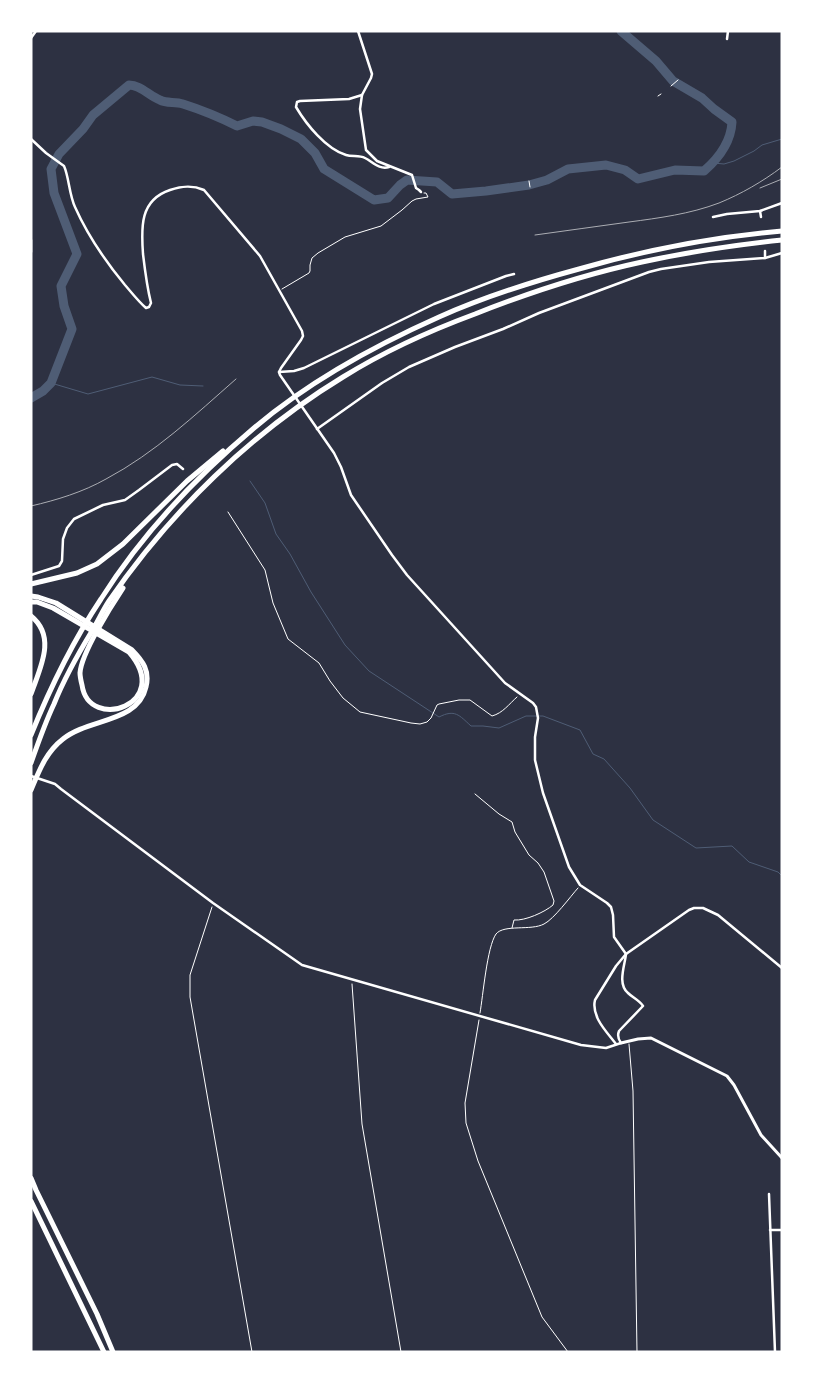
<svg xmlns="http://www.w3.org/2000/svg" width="813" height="1383" font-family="Bitter,serif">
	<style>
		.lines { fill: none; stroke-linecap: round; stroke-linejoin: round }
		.stream { stroke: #4f5d75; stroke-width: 1 }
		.river { stroke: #4f5d75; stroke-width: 9 }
		.path { stroke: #fff; stroke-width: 1 }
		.minor { stroke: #fff; stroke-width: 2.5 }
		.tertiary { stroke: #fff; stroke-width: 3 }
		.motorway { stroke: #fff; stroke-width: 5 }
		.rail { stroke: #abadb3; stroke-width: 1 }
	</style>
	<rect width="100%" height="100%" fill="#2d3142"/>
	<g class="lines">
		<g class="stream">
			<polyline points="713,163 724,164 734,161 754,151 762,145 782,139"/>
			<polyline points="51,383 88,394 152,377 180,385 203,386"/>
			<path d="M 250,481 L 265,503 L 276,534 L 290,554 L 311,592 L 345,645 L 369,671 L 439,717 C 455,709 459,715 471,726 L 483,726 L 499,728 L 526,716 L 543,716 L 580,730 L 593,754 L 604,759 L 630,788 L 653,820 L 696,848 L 732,846 L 749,862 L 778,872 L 782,876"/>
		</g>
		<path class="river" d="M 31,398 L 43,391 L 51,383 L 72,329 L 64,306 L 61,286 L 77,254 L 54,193 L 51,169 L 59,154 L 83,129 L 93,115 L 129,85 C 141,85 149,96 160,100 C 167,104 175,101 183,104 C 202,110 219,117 237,126 L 253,121 L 262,122 L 281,129 L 301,139 L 315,153 L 324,169 L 374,200 L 388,198 L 400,185 L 407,180 L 437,182 L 452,194 L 486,191 L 529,185 L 547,180 L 568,169 L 606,165 L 625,170 L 638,179 L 675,170 L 704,171 C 719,158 731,142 732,122 L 714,109 L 702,98 L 673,81 L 656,61 L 621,31"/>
		<g class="path">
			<polyline points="671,86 678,80"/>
			<polyline points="658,96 661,94"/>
			<polyline points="529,181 530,187"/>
			<polyline points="282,289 309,273 310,271 310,265 312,258 318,253 345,237 381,226 402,210 412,201 416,199 428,197 426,193 424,193"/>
			<path d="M 228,512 L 265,570 L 273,603 L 288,639 L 319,663 L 330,681 L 343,698 L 360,712 L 411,723 L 420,724 L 427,722 L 431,718 L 437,705 L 439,704 L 459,700 L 470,700 L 492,716 C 503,713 509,704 517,697"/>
			<path d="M 475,794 L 499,814 L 512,822 L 515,832 L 529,855 L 538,863 L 544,872 L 554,901 L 553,905 C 545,912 525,921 514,920 L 512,928"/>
			<polyline points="212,907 190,975 190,997 252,1352"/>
			<polyline points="352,984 362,1124 401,1352"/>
			<path d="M 480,1013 C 483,996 487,947 496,934 C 504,924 531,931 544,924 C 554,919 570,897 578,888"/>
			<polyline points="479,1020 465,1103 466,1123 478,1161 542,1317 568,1352"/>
			<polyline points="629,1044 633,1091 637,1352"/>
		</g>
		<g class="minor">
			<polyline points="358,31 372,74 371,78 362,95 360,109 366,150 377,161 412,175 416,188 419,190 421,192"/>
			<polyline points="31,38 36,31"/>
			<polyline points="727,39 728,31"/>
			<path d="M 362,95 L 349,99 L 300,101 L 297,102 L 296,107 C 306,124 326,149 346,155 C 352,157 359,155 365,158 C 373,162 379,170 389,167"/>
			<path d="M 31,139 L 46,153 L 64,166 C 69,177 69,194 75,207 C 87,234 106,262 125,285 C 132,293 138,301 146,308 L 149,307 L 151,303 C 147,287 145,271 143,254 C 141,227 140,200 170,190 C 182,186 192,185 204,190 L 260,256 L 302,331 L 303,336 L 301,340 L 281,368 L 279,372 L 280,375 L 334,453 L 341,467 L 351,495 L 392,555 L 407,575 L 505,683 L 533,703 L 536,707 L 538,718 L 535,737 L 535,760 L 543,793 L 569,867 L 580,885 L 607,903 L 611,907 L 613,915 L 614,937 L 626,954 C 625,965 617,984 628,993 C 633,998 639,1000 643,1006 L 619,1031 C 617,1036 618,1039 621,1043 L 606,1048 L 581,1045 L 302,965 L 213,903 L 61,789 L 55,784 L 31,776"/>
			<polyline points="760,211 761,217"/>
			<polyline points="713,217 727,214 760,211 782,203"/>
			<polyline points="31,240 31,252"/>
			<polyline points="765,258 782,253"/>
			<polyline points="279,372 294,371 304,368 434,304 506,276 514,274"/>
			<polyline points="317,429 382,383 409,367 455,347 503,329 539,313 649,272 661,269 709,262 765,258 765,251"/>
			<polyline points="31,575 59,566 62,561 63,539 67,528 74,519 103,505 125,500 139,490 172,465 177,464 183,469"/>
			<path d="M 616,1044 C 607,1032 591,1017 595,1000 L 616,966 L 626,954 L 689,910 L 694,908 L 703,908 L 718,915 L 782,968"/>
			<polyline points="769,1194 775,1352"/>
			<polyline points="770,1230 782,1230"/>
		</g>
		<polyline class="tertiary" points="621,1043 638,1039 651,1038 727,1076 734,1085 761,1135 782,1158"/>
		<g class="motorway">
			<polyline points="31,584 77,573 97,564 123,544 187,481 223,451"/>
			<path d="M 31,596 L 38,597 L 56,603 L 132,650 C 143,661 150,671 146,687 C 138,723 89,718 63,739 C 46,752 39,771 31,790"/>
			<path d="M 31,602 L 37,602 L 53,608 L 129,652 C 174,704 89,733 82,685 C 81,681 80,677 80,673 C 81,654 111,606 123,588"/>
			<path d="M 31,616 C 57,637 40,668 31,694"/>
			<path d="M 31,735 C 50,688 73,641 101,599 C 142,534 196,477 254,428 C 307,383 376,345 439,317 C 484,297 531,282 579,269 C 645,250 713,237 782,231"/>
			<path d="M 31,763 C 38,743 45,723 54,704 C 64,679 78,654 92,631 C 98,621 103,610 109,601 C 170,512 251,433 343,377 C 385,351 429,331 475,314 C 528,293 586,274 642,262 C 688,252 735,245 782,240"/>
			<polyline points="31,1178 36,1190 97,1314 113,1352"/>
			<polyline points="31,1201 104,1352"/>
		</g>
		<g class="rail">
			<polyline points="760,188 782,179"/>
			<path d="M 535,235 C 566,231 598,226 629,222 C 659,218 690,214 719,203 C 741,194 762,182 782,167"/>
			<path d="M 31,506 C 57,500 83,492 106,479 C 155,453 195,415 236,379"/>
		</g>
	</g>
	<rect width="813" height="1383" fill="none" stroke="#ffffff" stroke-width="65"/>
</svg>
